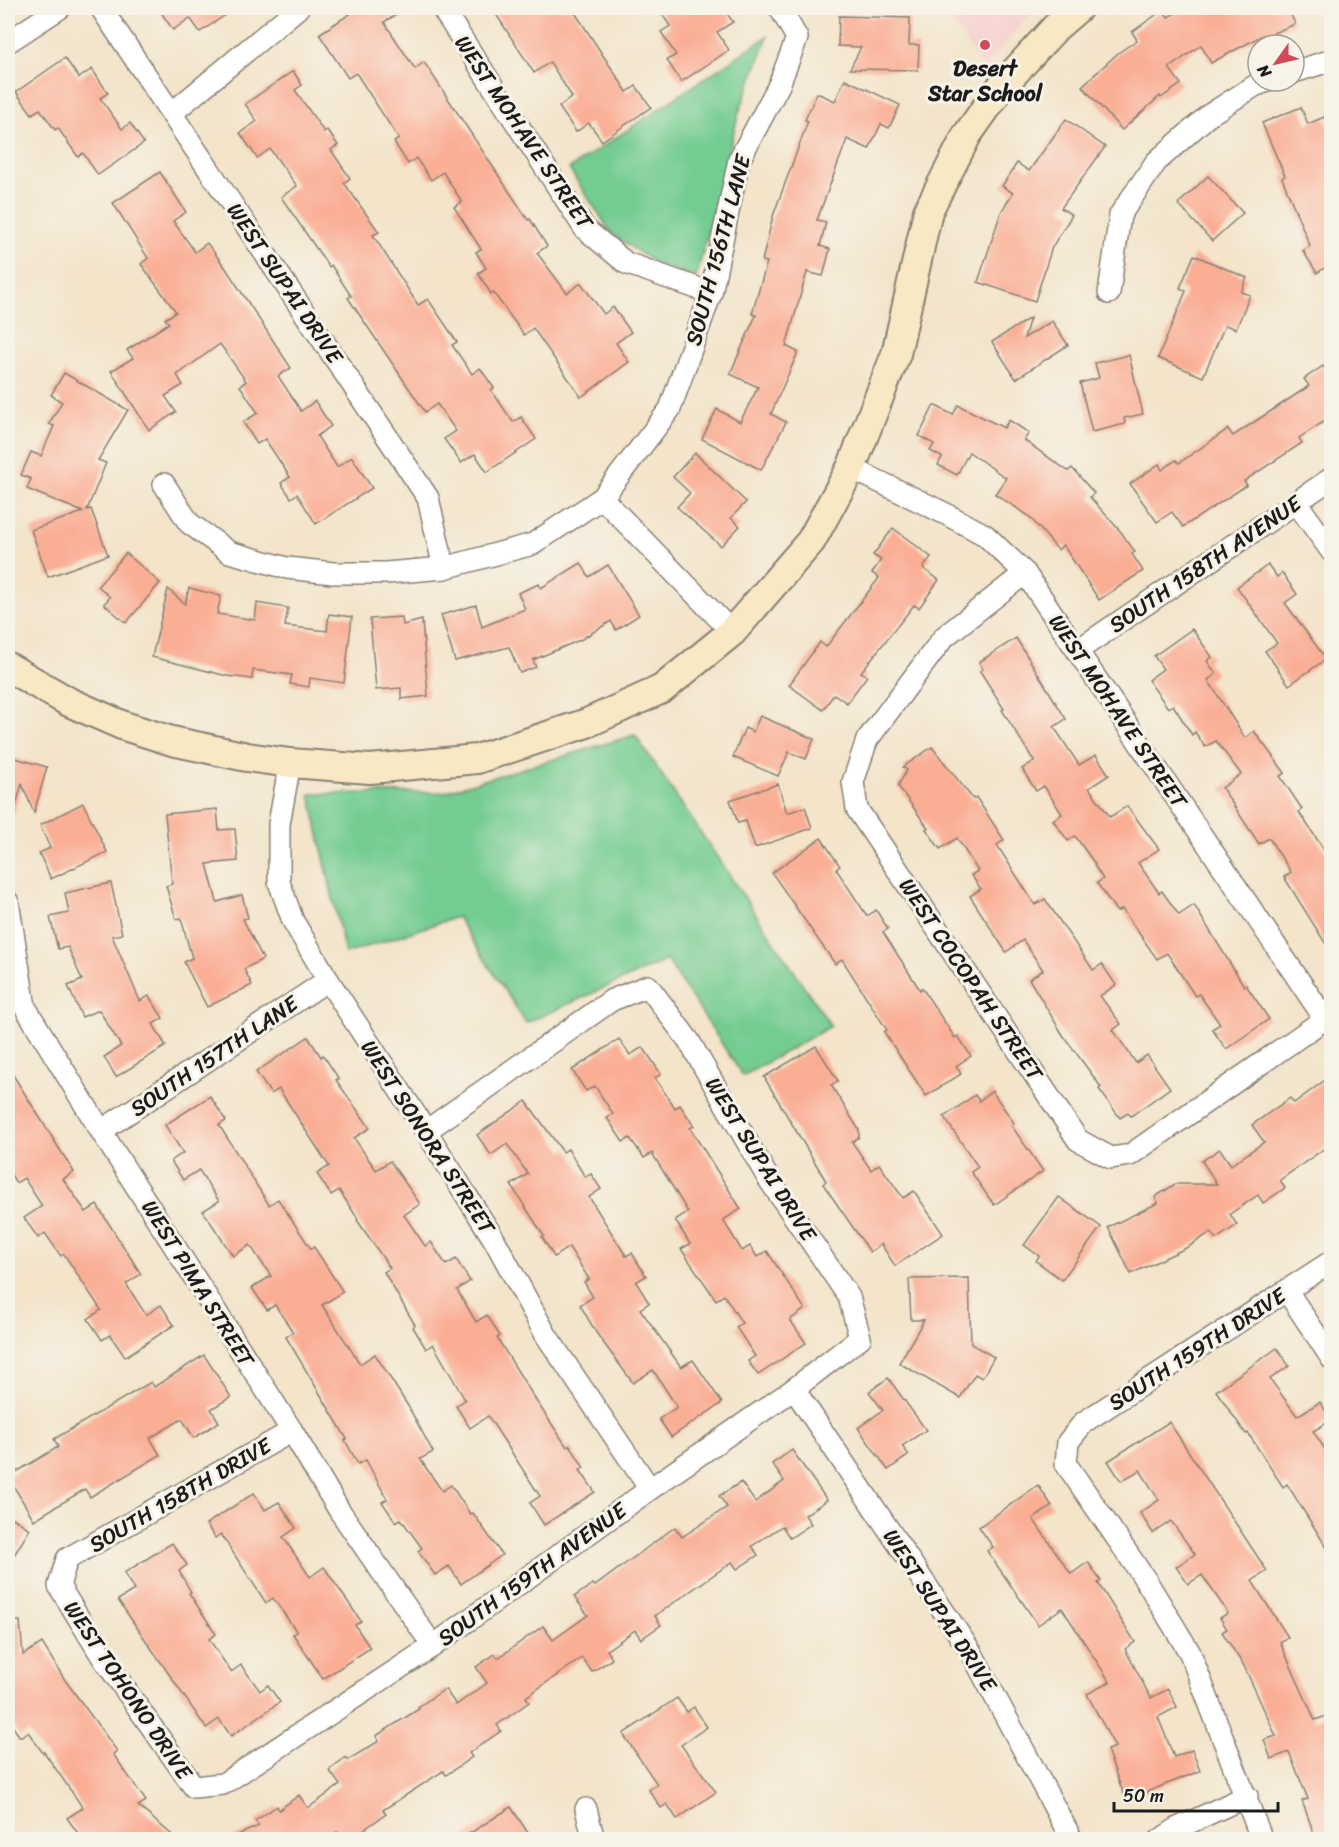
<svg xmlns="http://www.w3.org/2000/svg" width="1339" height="1847" font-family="Sriracha,sans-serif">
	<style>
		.built { fill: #f7cfd0 }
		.green { fill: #73cc92; stroke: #487457; stroke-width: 1.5 }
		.building { fill: #faae94 }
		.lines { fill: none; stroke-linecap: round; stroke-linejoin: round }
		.street-casing { stroke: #888073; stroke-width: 24 }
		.secondary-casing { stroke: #888073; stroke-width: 32 }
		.street { stroke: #fff; stroke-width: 21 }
		.secondary { stroke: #f8e8c3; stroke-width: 28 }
		.poi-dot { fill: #d1495b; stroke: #f7f3e8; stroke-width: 2 }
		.labels { text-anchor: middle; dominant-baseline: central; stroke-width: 6; stroke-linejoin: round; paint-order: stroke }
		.poi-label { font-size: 22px; font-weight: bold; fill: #1c1c1c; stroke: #f7f3e8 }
		.street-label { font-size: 22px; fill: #1c1c1c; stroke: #f7f3e8 }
	</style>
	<rect width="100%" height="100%" fill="#f7f3e8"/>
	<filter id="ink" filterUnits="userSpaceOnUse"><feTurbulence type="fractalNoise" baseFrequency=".0167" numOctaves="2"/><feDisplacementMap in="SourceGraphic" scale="12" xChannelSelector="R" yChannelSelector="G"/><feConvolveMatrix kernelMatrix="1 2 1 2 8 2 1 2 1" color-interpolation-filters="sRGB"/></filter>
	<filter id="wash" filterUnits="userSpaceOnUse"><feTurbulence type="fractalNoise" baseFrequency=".008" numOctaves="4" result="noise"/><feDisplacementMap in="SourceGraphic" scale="24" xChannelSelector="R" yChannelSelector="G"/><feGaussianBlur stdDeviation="1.35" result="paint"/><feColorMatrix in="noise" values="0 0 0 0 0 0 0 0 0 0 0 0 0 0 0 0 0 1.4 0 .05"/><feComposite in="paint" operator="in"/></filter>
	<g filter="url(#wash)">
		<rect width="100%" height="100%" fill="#f3e4ca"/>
		<polygon class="built" points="943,8 1036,8 983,68"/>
		<g class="green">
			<polygon points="768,36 739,112 696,278 655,263 612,234 569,169"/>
			<polygon points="635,735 831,1026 743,1076 667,960 526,1023 457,917 345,954 310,794 444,792"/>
		</g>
		<g id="blocks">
			<g class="building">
				<polygon points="158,8 236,8 200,32 190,18 173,30"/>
				<polygon points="359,8 407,8 384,22 415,69 424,62 528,220 530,219 547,246 537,253 567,293 581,283 604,314 613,307 631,332 616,343 629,362 581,397 533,328 524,335 493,292 491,294 478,273 486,268 476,252 481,249 454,207 462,202 443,172 431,180 416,158 408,164 394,142 399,139 356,73 348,78 319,34"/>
				<polygon points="492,8 572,8 627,92 636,86 651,107 602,141 589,123 576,132 559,107 572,97 550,62 534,73"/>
				<polygon points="658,8 723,8 733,22 717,32 729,50 681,82 667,60 676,55 661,32 670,26"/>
				<polygon points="1185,8 1288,8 1295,24 1264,37 1263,35 1211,63 1201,45 1169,68 1181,84 1161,98 1160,96 1122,130 1082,86 1118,53 1137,40 1132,32 1163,10 1168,17"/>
				<polygon points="839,16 910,18 909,45 919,45 918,70 850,69 861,47 838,46"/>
				<polygon points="65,58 79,78 92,69 108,93 100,98 122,129 130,123 144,143 98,175 83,153 78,157 58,128 55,130 40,109 32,114 16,92"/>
				<polygon points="293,71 302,85 295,90 324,132 327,130 338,145 331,150 350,178 344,183 379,232 373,235 418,305 428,299 457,342 452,345 472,374 480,368 494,388 491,390 513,422 521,417 536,439 487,472 475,454 461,463 444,439 456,431 437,404 425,412 363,320 348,298 351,296 331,265 329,267 281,197 297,186 270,149 257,158 240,133 257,121 245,104"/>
				<polygon points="845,79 900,105 889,128 881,124 869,149 847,139 817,220 826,222 820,246 830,249 823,276 807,272 786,346 798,352 771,414 786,422 761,470 702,439 717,409 740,422 758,387 730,374 756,315 752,314 767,262 762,261 773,216 808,121 805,120 817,93 835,101"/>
				<polygon points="1301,107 1308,124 1324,117 1332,133 1332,263 1317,273 1303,251 1310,246 1282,178 1285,176 1262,123"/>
				<polygon points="1066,119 1105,147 1061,208 1072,215 1052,247 1035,301 978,282 1001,212 1013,193 1002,186 1017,163 1029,171"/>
				<polygon points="160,172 186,212 173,221 195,252 207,243 225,267 291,368 278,376 301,411 315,401 331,426 317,436 337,467 352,457 372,488 316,524 297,494 291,498 281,483 290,477 265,439 257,444 243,422 258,413 240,386 246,381 220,344 177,375 183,385 165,396 176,412 149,430 111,371 133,358 127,350 169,323 165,319 176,312 141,264 148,258 113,203"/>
				<polygon points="1208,176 1243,213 1212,241 1178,204"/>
				<polygon points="1194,255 1247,278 1241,292 1250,295 1236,329 1225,325 1203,377 1158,358 1186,291 1180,288"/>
				<polygon points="1030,318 1024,338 1052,321 1068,345 1016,379 992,342"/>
				<polygon points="1129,355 1143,414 1124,418 1125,424 1092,432 1080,383 1099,378 1095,363"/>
				<polygon points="1323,366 1332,378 1332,416 1299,438 1302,443 1244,481 1247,485 1183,527 1172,512 1157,522 1130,484 1159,464 1162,470 1176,460 1179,463 1228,429 1233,436 1309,386 1304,379"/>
				<polygon points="64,373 128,410 98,460 106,463 87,510 91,509 108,555 48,577 31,530 83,512 27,489 31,479 21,475 31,452 41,456 54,426 49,424 62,402 51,395"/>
				<polygon points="934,405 953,415 958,405 1004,428 1009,420 1029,433 1024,440 1068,471 1072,468 1094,493 1090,497 1121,532 1135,552 1132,554 1143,571 1099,600 1063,545 1058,550 1029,516 995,494 1006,478 969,452 957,475 938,465 942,457 930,451 934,444 919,436"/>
				<polygon points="695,453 746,502 731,518 740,526 721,546 677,507 690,493 673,477"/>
				<polygon points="893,528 931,557 923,568 939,580 919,608 914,605 861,672 867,676 847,703 834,694 823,710 789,685 820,642 826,647 879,578 872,573 881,560 873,555"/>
				<polygon points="126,553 160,583 126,623 104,604 110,597 98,586"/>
				<polygon points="581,563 589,577 608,565 639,615 616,630 611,621 582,639 533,660 536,667 520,673 509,647 455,661 441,615 476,605 482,627 525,609 518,593 539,584 541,588"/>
				<polygon points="1268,565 1277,577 1282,573 1297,594 1285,603 1326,659 1289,685 1265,651 1277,643 1237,587"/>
				<polygon points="189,588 221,596 217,614 255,620 257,603 288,608 285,626 327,631 329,614 352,617 344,683 310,678 309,687 290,684 292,675 253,670 252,679 227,676 152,657 168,589 185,604"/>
				<polygon points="402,617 403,625 422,620 428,696 401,699 401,688 376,690 370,619"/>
				<polygon points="1192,629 1212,657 1207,661 1216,674 1208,680 1245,738 1254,731 1285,773 1280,776 1302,809 1299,812 1332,862 1332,954 1284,877 1291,872 1269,838 1259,844 1222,788 1241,774 1216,741 1205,747 1195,732 1192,735 1173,705 1168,708 1148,680 1163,669 1154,656"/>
				<polygon points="1016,638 1066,719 1054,727 1079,765 1096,755 1109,775 1089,788 1110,817 1127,806 1159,849 1138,863 1159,893 1162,891 1179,915 1194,905 1244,986 1246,985 1269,1019 1226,1049 1212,1029 1220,1024 1199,994 1195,996 1167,953 1157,959 1122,909 1117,912 1097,883 1103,879 1094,865 1095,864 1075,836 1068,841 1053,820 1062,814 1044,786 1036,791 1022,769 1034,761 1002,710 1004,709 980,671 983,669 979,662"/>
				<polygon points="760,716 814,739 806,759 789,752 778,776 733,757 745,728 753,732"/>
				<polygon points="932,747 973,799 976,797 1004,840 997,845 1035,905 1045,899 1093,970 1102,964 1116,985 1100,996 1121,1024 1113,1030 1136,1063 1147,1055 1170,1088 1131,1116 1128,1113 1120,1118 1099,1089 1101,1087 1063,1035 1029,979 1043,970 1023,940 1006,952 970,896 981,889 971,875 978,871 957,838 940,849 926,829 928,828 898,786 907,770 903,767"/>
				<polygon points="8,756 47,767 34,813 22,784 13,816 8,815"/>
				<polygon points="778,784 787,813 805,807 812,828 755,848 746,821 738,823 730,800"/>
				<polygon points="83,803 107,852 51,879 39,853 50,848 40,825"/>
				<polygon points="217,809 219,830 235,829 238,861 207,864 217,902 242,895 248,918 243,919 263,959 244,969 252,985 207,1007 184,962 192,958 181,918 176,919 166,886 172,884 165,814"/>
				<polygon points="821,838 840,866 836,869 867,916 876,910 888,929 883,932 920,990 922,988 955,1038 958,1036 971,1056 956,1066 961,1074 926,1096 884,1032 887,1030 842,959 835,964 772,873"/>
				<polygon points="111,883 122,934 112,936 140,1001 149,996 163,1018 153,1024 166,1046 116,1077 104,1057 121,1046 99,1010 82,1017 68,986 82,980 68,947 58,949 50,917 69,913 65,893"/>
				<polygon points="308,1037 321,1057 323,1055 339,1079 336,1080 370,1128 354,1138 376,1170 390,1161 420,1204 404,1215 425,1246 431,1242 446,1265 456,1259 470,1281 457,1290 476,1322 487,1315 500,1336 497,1338 537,1402 567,1447 570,1445 584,1468 580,1470 595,1492 544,1525 530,1503 540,1496 488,1416 470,1428 456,1406 465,1400 433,1344 426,1349 413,1327 415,1325 384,1272 390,1268 357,1220 358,1219 339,1190 331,1195 317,1174 329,1166 279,1089 271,1094 256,1072"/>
				<polygon points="619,1039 630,1055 643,1047 661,1074 655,1078 675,1108 680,1105 694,1126 690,1128 741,1209 723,1220 742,1251 750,1246 757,1257 767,1251 805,1309 790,1320 806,1343 758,1375 748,1361 755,1356 736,1327 742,1323 724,1295 716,1300 681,1249 690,1244 675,1220 688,1212 652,1153 644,1158 630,1138 623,1142 607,1118 613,1114 595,1086 586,1091 572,1070"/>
				<polygon points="816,1046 838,1081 831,1085 859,1130 859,1137 852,1142 871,1170 879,1164 903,1198 914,1191 943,1234 895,1266 881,1244 870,1252 823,1184 826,1181 764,1077"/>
				<polygon points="8,1067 74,1172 63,1179 86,1212 97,1205 141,1274 126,1284 146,1315 161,1305 174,1325 125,1357 110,1335 102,1340 88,1319 101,1310 64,1254 61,1256 45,1233 38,1238 24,1218 42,1206 24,1178 16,1183 8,1170"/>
				<polygon points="1332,1075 1332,1143 1280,1180 1285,1188 1263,1203 1258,1195 1230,1214 1237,1225 1216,1239 1211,1232 1188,1247 1131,1274 1108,1227 1158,1203 1155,1197 1175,1184 1217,1184 1202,1161 1220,1149 1231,1165 1264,1142 1252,1125 1290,1098 1294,1103"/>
				<polygon points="992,1091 1014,1123 1011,1125 1043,1171 994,1205 971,1172 978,1167 944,1117 975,1095 979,1101"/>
				<polygon points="210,1096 226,1121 219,1125 269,1205 278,1199 311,1249 314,1247 343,1292 322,1305 360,1364 375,1354 408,1406 433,1452 420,1459 442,1491 451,1485 470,1514 473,1513 502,1555 461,1584 449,1566 435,1575 418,1551 422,1548 401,1519 396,1522 382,1502 387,1499 366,1460 358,1464 345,1440 347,1439 286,1337 293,1332 275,1305 267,1310 252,1288 271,1276 250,1245 233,1256 203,1211 219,1201 199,1170 183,1180 171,1161 183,1153 165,1125"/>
				<polygon points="526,1101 563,1152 568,1149 585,1177 591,1174 601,1189 589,1197 626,1256 632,1253 646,1276 636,1282 649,1303 640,1309 681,1367 693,1360 722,1403 671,1437 659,1419 677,1407 653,1370 633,1383 597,1334 580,1305 593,1297 584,1282 589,1279 569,1247 554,1257 542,1237 544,1236 511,1185 528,1174 507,1144 491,1155 477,1135"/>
				<polygon points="1059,1197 1101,1227 1062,1280 1036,1261 1039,1256 1024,1245"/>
				<polygon points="969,1278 971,1344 994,1357 982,1378 975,1374 960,1398 899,1363 924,1320 911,1320 909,1279"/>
				<polygon points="1277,1348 1289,1366 1270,1379 1297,1416 1320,1402 1332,1420 1313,1431 1332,1460 1332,1556 1287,1484 1283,1487 1248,1433 1246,1434 1216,1391"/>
				<polygon points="204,1355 231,1397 211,1409 219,1422 194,1438 182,1419 150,1438 160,1455 90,1497 85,1489 34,1520 8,1477 58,1447 54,1439 151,1382 154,1387"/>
				<polygon points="888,1378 926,1430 902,1446 909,1455 888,1470 858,1428 883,1410 869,1392"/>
				<polygon points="1169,1422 1267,1571 1252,1581 1288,1637 1280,1642 1315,1720 1332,1714 1332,1839 1316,1839 1302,1801 1308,1799 1289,1752 1271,1759 1264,1740 1276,1736 1244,1666 1222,1632 1227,1629 1220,1618 1228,1613 1202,1575 1188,1584 1176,1567 1195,1554 1171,1521 1153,1533 1140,1513 1159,1500 1140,1470 1121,1481 1108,1461"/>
				<polygon points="792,1450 827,1500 805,1515 811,1524 790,1538 782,1526 752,1546 758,1555 737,1569 732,1562 655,1616 661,1625 641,1639 635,1630 607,1650 612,1659 592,1672 582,1658 526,1697 529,1702 497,1725 501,1731 469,1753 472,1757 446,1775 443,1771 383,1810 386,1814 350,1839 343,1839 337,1832 325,1839 228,1839 259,1826 255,1821 277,1806 279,1810 299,1795 308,1808 340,1785 329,1770 346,1757 348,1760 379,1741 376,1736 419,1709 418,1707 445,1689 456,1705 487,1683 476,1667 495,1654 498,1658 543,1626 553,1640 588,1615 574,1597 593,1584 595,1586 675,1527 682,1537 727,1507 719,1496 741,1482 755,1502 784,1481 772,1464"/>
				<polygon points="1038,1485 1052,1506 1033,1519 1071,1574 1088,1562 1101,1581 1098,1583 1135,1642 1125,1649 1151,1698 1168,1689 1177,1707 1158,1717 1174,1757 1192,1750 1200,1771 1126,1800 1107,1750 1115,1747 1087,1694 1110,1682 1062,1608 1038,1625 987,1551 993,1547 979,1527"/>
				<polygon points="254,1493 265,1510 279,1502 296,1528 283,1537 310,1577 324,1567 361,1621 355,1625 370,1648 323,1679 293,1634 297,1632 273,1598 266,1603 221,1534 215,1538 206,1524"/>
				<polygon points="8,1515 30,1529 8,1565"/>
				<polygon points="172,1543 187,1565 179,1571 191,1592 189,1593 216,1634 209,1639 231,1672 241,1665 260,1691 268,1685 280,1702 231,1736 219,1719 206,1728 118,1600 134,1590 124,1573"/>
				<polygon points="8,1621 20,1621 23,1655 42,1643 65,1680 117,1751 113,1754 146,1801 138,1806 177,1839 82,1839 67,1818 83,1808 44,1752 43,1753 28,1732 20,1737 8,1720"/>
				<polygon points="677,1698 687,1712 694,1707 707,1727 681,1745 716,1792 677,1819 667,1804 661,1808 649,1790 657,1784 623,1734"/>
				<polygon points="511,1807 532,1839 461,1839"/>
			</g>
		</g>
	</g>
	<g filter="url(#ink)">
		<use href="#blocks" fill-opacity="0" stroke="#888073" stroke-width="1.5"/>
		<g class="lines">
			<defs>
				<g id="street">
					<polyline points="101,8 428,498 444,568"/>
					<polyline points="442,8 585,229 626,263 711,293"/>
					<polyline points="8,42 60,8"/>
					<polyline points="1294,72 1332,60"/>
					<polyline points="172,113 298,8"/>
					<polyline points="1109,293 1120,215 1156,162 1209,115 1256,85 1268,81"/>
					<polyline points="851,468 946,514 985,535 1025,573 1325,1019"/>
					<polyline points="164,484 189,523 229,552 287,568 333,573 386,573 444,568 533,544 602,498 670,409 711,293 739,160 779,85 797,38 780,8"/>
					<polyline points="602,498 732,632"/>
					<polyline points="1296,502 1332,552"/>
					<polyline points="1025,573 944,637 867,740 853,782 857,809 1078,1140 1111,1158 1130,1155 1332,1014"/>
					<polyline points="1078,650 1332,478"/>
					<polyline points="290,763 279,824 279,882 293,921 328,980 426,1131 495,1241 546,1335 650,1489"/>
					<polyline points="8,902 25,1007 101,1131 292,1431 339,1510 433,1646"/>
					<polyline points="101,1131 328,980"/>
					<polyline points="1287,1291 1332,1359"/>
					<polyline points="794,1389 971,1652 1072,1840"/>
					<polyline points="292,1431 67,1559 59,1586 103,1658 194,1787 223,1784 433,1646 650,1489 794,1389 860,1338 849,1297 768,1178 689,1041 648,986 612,1000 426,1131"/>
					<polyline points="586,1809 594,1840"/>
					<polyline points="1160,1840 1178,1828 1247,1796"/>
					<polyline points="1262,1840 1190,1653 1147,1582 1066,1464 1068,1442 1084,1422 1332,1261"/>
				</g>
				<polyline id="secondary" points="8,667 69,702 124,726 172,741 247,757 290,763 370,769 477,759 587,723 662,689 732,632 811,541 851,468 896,354 928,211 967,135 1001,87 1056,27 1078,8"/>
			</defs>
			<use href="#street" class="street-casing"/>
			<use href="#secondary" class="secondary-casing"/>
			<use href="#street" class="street"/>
			<use href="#secondary" class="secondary"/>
		</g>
	</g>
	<circle class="poi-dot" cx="985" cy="45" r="6"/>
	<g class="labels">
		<g class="poi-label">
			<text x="985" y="68">Desert<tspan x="985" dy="25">Star School</tspan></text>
		</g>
		<g class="street-label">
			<text transform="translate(524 132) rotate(56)">WEST MOHAVE STREET</text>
			<text transform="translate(718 250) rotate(-75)">SOUTH 156TH LANE</text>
			<text transform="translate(285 283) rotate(56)">WEST SUPAI DRIVE</text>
			<text transform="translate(1205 564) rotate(-34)">SOUTH 158TH AVENUE</text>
			<text transform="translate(1118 711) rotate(56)">WEST MOHAVE STREET</text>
			<text transform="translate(971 979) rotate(56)">WEST COCOPAH STREET</text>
			<text transform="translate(214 1056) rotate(-34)">SOUTH 157TH LANE</text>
			<text transform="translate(428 1137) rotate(57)">WEST SONORA STREET</text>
			<text transform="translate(761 1159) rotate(58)">WEST SUPAI DRIVE</text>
			<text transform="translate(198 1283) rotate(58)">WEST PIMA STREET</text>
			<text transform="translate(1197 1349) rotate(-33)">SOUTH 159TH DRIVE</text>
			<text transform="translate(180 1495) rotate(-30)">SOUTH 158TH DRIVE</text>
			<text transform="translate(532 1574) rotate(-36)">SOUTH 159TH AVENUE</text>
			<text transform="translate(940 1610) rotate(57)">WEST SUPAI DRIVE</text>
			<text transform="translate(128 1690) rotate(56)">WEST TOHONO DRIVE</text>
		</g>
	</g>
	<rect width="1339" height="1847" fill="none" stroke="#f7f3e8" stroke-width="30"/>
	<g transform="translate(1276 63) rotate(236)"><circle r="28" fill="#f7f3e8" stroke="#9f9d96" stroke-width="1.5"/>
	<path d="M0-4.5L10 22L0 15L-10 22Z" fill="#d1495b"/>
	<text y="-9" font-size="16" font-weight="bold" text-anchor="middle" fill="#1c1c1c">N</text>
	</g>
	<path d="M1114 1802v9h164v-9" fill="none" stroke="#1c1c1c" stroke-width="3"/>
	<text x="1123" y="1802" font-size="18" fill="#1c1c1c" stroke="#f7f3e8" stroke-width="4.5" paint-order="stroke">50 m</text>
</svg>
